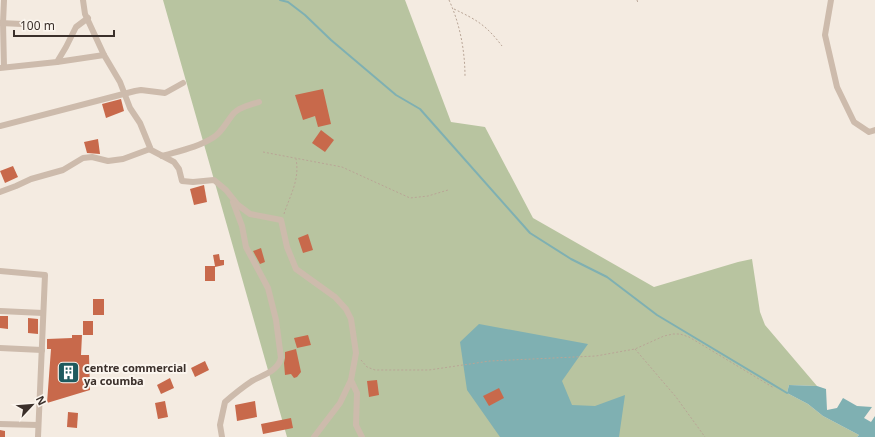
<svg xmlns="http://www.w3.org/2000/svg" width="875" height="437" font-family="'Noto Sans',sans-serif">
	<style>
		.green { fill: #b8c4a0 }
		.water { fill: #7fb0b2 }
		.lines { fill: none; stroke-linecap: round; stroke-linejoin: round }
		.stream { stroke: #7fb0b2; stroke-width: 2 }
		.building { fill: #c8694b }
		.path { stroke: #b9a596; stroke-width: 1; stroke-dasharray: 2 2; stroke-linecap: butt }
		.street { stroke: #cdbbac; stroke-width: 6 }
		.labels { text-anchor: middle; dominant-baseline: central; stroke-width: 4; stroke-linejoin: round; paint-order: stroke }
		.poi-label { font-size: 11px; font-weight: bold; fill: #3b302b; stroke: #fbf5ee; text-anchor: start }
	</style>
	<rect width="100%" height="100%" fill="#f4ebe1"/>
	<polygon class="green" points="163,0 405,0 451,122 485,127 533,218 654,287 738,262 752,259 760,312 765,325 817,386 789,385 787,393 808,404 823,416 859,435 857,437 287,437"/>
	<g class="water">
		<polygon points="479,324 588,344 562,381 572,405 595,406 625,395 619,437 500,437 467,390 460,342"/>
		<polygon points="789,385 817,386 826,389 827,410 837,408 843,398 857,406 872,407 864,418 871,422 875,416 875,437 857,437 859,435 823,416 808,404 787,393"/>
	</g>
	<g class="lines">
		<polyline class="stream" points="280,0 288,2 305,15 331,40 396,95 420,109 530,233 571,259 607,277 657,315 787,393"/>
	</g>
	<g class="building">
		<polygon points="323,89 331,124 318,127 315,116 303,120 295,95"/>
		<polygon points="121,99 124,111 106,118 102,104"/>
		<polygon points="321,130 334,140 325,152 312,143"/>
		<polygon points="98,139 100,154 87,153 84,142"/>
		<polygon points="13,166 18,177 5,183 0,171"/>
		<polygon points="204,185 207,202 194,205 190,189"/>
		<polygon points="308,234 313,250 303,253 298,238"/>
		<polygon points="261,248 265,262 260,264 253,251"/>
		<polygon points="219,254 220,260 224,260 224,265 215,267 215,281 205,281 205,266 215,266 213,255"/>
		<rect x="93" y="299" width="11" height="16"/>
		<polygon points="0,316 8,316 8,329 0,328"/>
		<polygon points="28,318 38,319 38,334 28,333"/>
		<rect x="83" y="321" width="10" height="14"/>
		<polygon points="72,335 82,335 81,355 89,355 90,390 47,403 51,349 47,349 47,339 72,338"/>
		<polygon points="308,335 311,345 297,348 294,338"/>
		<polygon points="296,349 301,372 297,377 294,378 291,374 285,375 284,363 285,358 285,352"/>
		<polygon points="205,361 209,370 195,377 191,368"/>
		<polygon points="170,378 174,388 161,394 157,385"/>
		<polygon points="377,380 379,395 369,397 367,381"/>
		<polygon points="499,388 504,398 489,406 483,396"/>
		<polygon points="165,401 168,417 158,419 155,403"/>
		<polygon points="255,401 257,417 237,421 235,405"/>
		<polygon points="68,412 78,413 77,428 67,427"/>
		<polygon points="291,418 293,428 263,434 261,424"/>
		<polygon points="0,430 5,431 5,437 0,437"/>
	</g>
	<g class="lines">
		<g class="path">
			<path d="M 449,0 C 460,24 465,51 465,77"/>
			<polyline points="637,0 638,3"/>
			<path d="M 454,9 C 477,20 486,25 502,46"/>
			<polyline points="263,152 342,167 410,198 428,196 448,190"/>
			<path d="M 284,214 C 290,195 300,180 296,159"/>
			<polyline points="635,349 676,397 705,437"/>
			<polyline points="361,360 367,367 375,370 429,370 490,361 596,356 635,349 664,336 673,334 680,334 689,337 774,388"/>
		</g>
		<g class="street">
			<polyline points="83,0 85,14 104,55 120,82 130,108 140,123 151,150 174,162 179,169 182,181 193,182 214,180 226,190 238,205 250,214 281,220 287,247 296,269 335,297 346,309 351,319 356,353 351,380 340,403 314,437"/>
			<polyline points="831,0 825,35 837,87 854,122 869,132 875,130"/>
			<polyline points="0,23 22,24"/>
			<polyline points="57,62 104,55"/>
			<polyline points="4,67 3,23 4,0"/>
			<polyline points="0,68 57,62 66,47 76,27 88,18"/>
			<polyline points="0,126 135,91 141,90 165,93 183,83"/>
			<path d="M 162,156 C 179,151 199,147 214,137 C 222,132 227,121 234,113 C 240,107 250,105 259,102"/>
			<polyline points="0,192 16,186 31,179 63,170 83,158 92,157 108,161 123,159 150,149"/>
			<polyline points="0,271 45,275 38,437"/>
			<polyline points="0,311 43,313"/>
			<polyline points="0,348 42,350"/>
			<polyline points="351,380 357,393 356,425 362,437"/>
			<polyline points="0,424 38,425"/>
			<path d="M 222,437 L 220,425 L 225,402 C 233,395 243,387 252,381 C 263,375 278,371 281,358 L 276,320 L 268,288 L 246,247 L 242,226 L 233,202"/>
		</g>
	</g>
	<defs>
		<symbol id="building-square" viewBox="-11 -11 22 22"><rect x="-9" y="-9" width="18" height="18" rx="4" fill="#1f5a5e" stroke="#fbf5ee"/><path d="M-4-6H4V6H1V3H-1V6H-4ZM-2.5-4.3h1.7v1.8h-1.7ZM.8-4.3h1.7v1.8H.8ZM-2.5-1h1.7V.8h-1.7ZM.8-1h1.7V.8H.8Z" fill="#fff"/></symbol>
	</defs>
	<g fill-rule="evenodd">
		<use href="#building-square" x="56" y="360" width="25" height="25"/>
	</g>
	<g class="labels">
		<g class="poi-label">
			<text x="84" y="367">centre commercial<tspan x="84" dy="13">ya coumba</tspan></text>
		</g>
	</g>
	<g transform="translate(32 405) rotate(64)" stroke="#fbf5ee" stroke-width="3" paint-order="stroke">
	<path d="M0-3L7 15L0 10L-7 15Z" fill="#3b302b"/>
	<text y="-6" font-size="11" font-weight="bold" text-anchor="middle" fill="#3b302b">N</text>
	</g>
	<path d="M14 30v6h100v-6" fill="none" stroke="#3b302b" stroke-width="2"/>
	<text x="20" y="30" font-size="12" fill="#3b302b" stroke="#fbf5ee" stroke-width="3" paint-order="stroke">100 m</text>
</svg>
